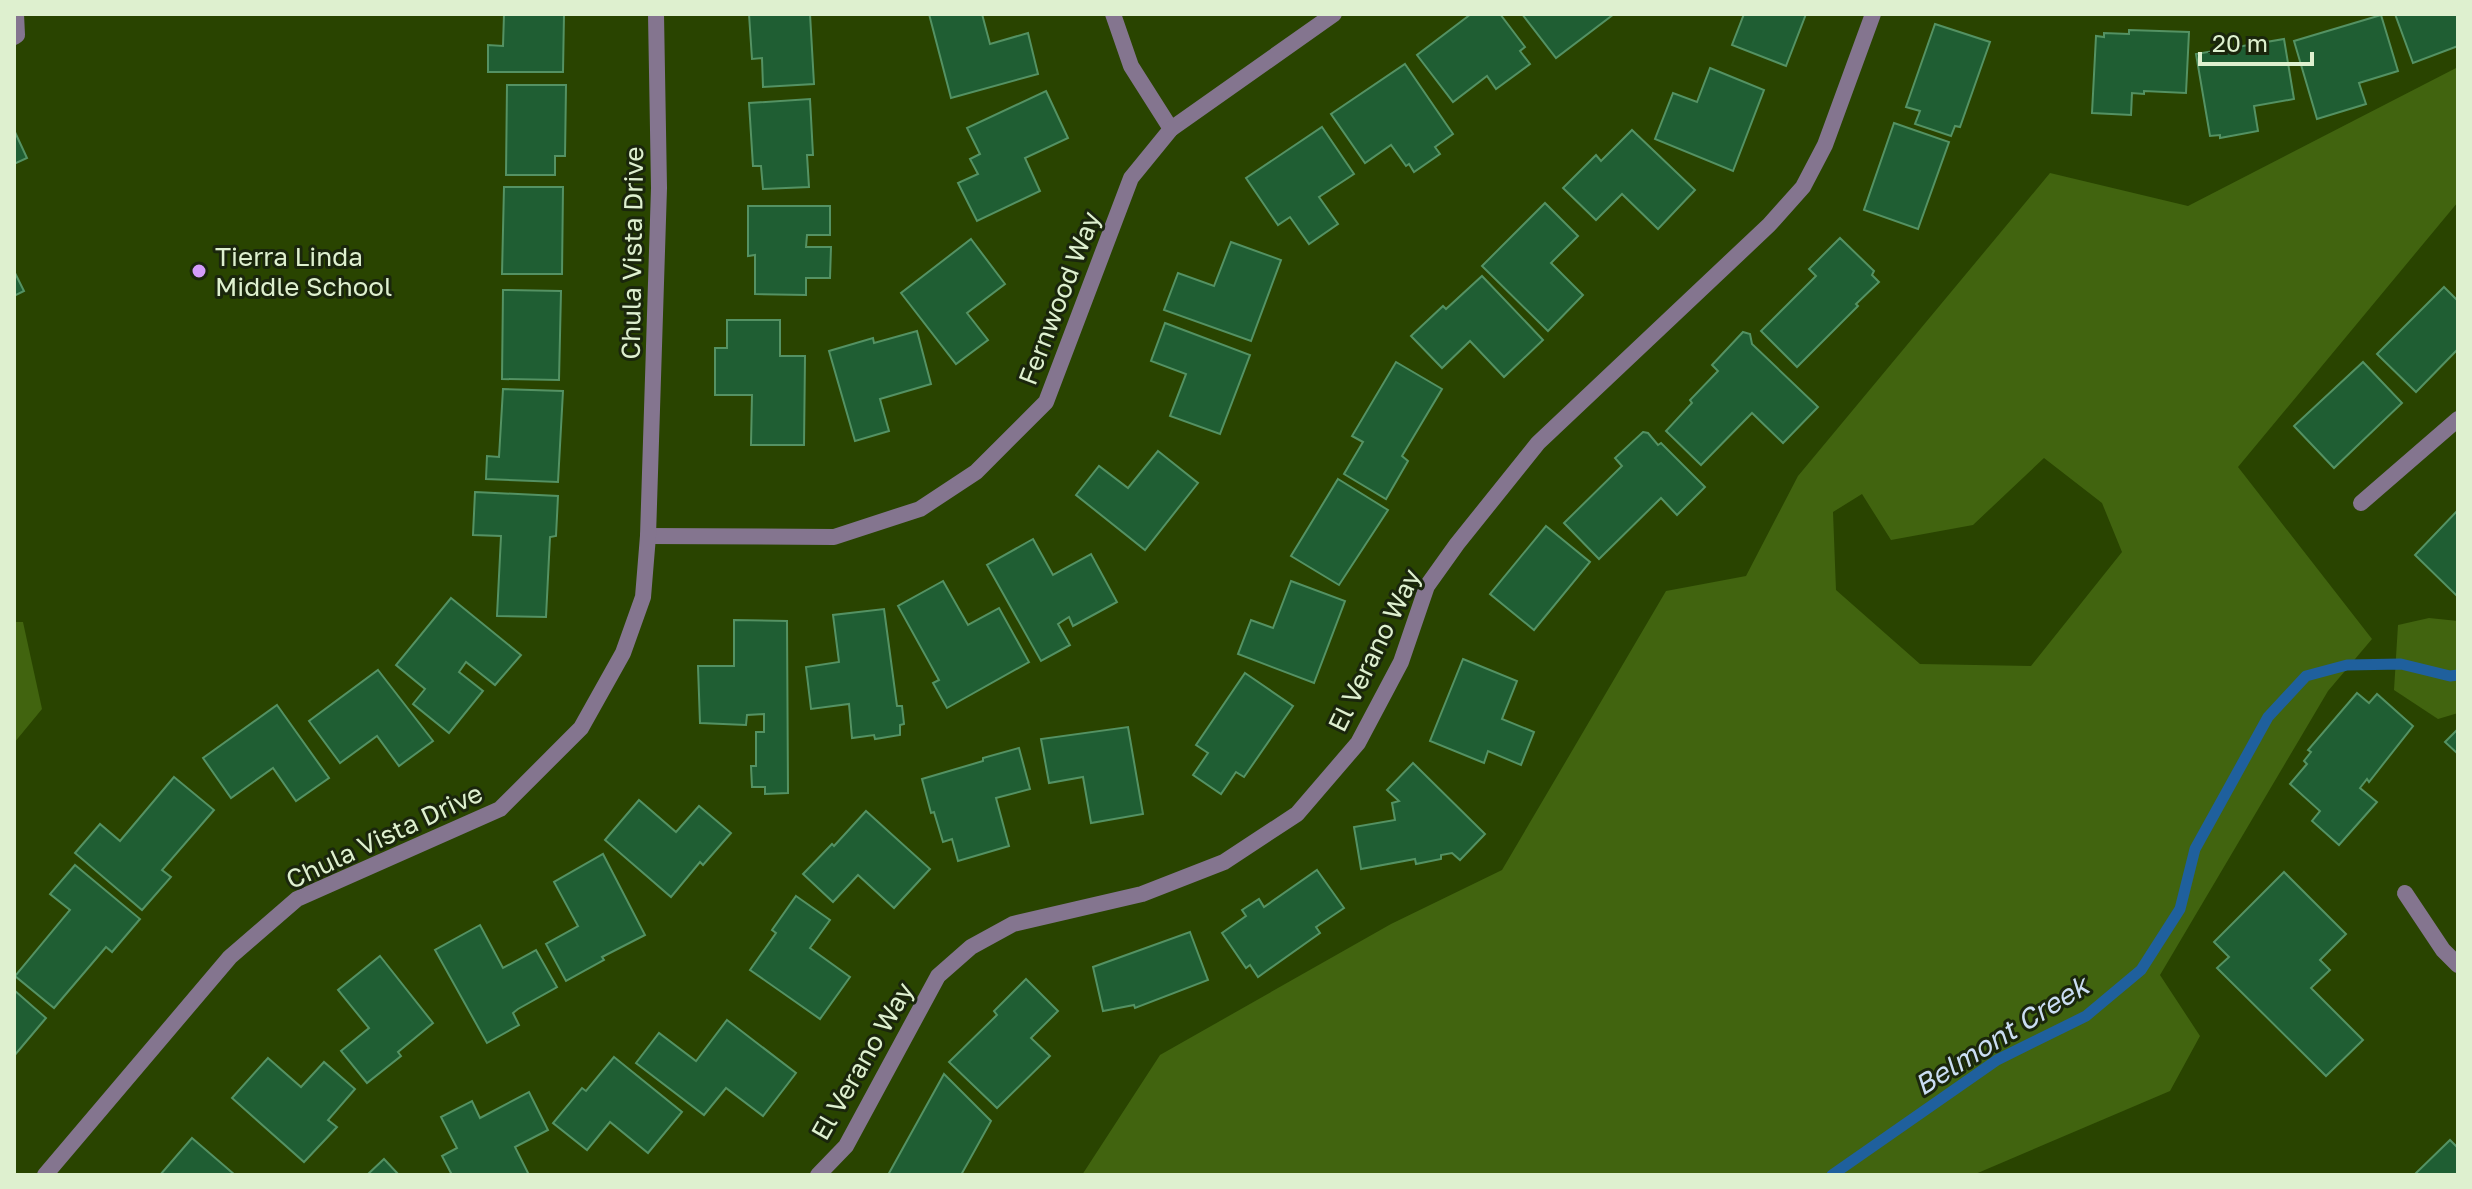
<svg xmlns="http://www.w3.org/2000/svg" width="2472" height="1189" font-family="'Golos Text',sans-serif">
	<style>
		.green { fill: #41640f; fill-rule: evenodd }
		.lines { fill: none; stroke-linecap: round; stroke-linejoin: round }
		.stream { stroke: #1f609d; stroke-width: 11 }
		.building { fill: #1f5e33; stroke: #549263; stroke-width: 2 }
		.service { stroke: #84758f; stroke-width: 16 }
		.minor { stroke: #84758f; stroke-width: 16 }
		.poi-dot { fill: #d49cfb; stroke: #1a260c; stroke-width: 3 }
		.labels { text-anchor: middle; dominant-baseline: central; stroke-width: 6; stroke-linejoin: round; paint-order: stroke }
		.street-label { font-size: 26px; fill: #def0cf; stroke: #1a260c }
		.poi-label { font-size: 26px; fill: #def0cf; stroke: #1a260c; text-anchor: start }
		.water-label { font-size: 28px; font-style: italic; fill: #caddf2; stroke: #1a260c }
	</style>
	<rect width="100%" height="100%" fill="#294400"/>
	<g class="green">
		<path d="M 2458,67 L 2458,202 L 2238,467 L 2372,639 L 2328,691 L 2160,975 L 2200,1036 L 2170,1091 L 1973,1175 L 1082,1175 L 1160,1055 L 1391,924 L 1502,870 L 1666,591 L 1746,576 L 1798,476 L 2050,173 L 2188,206 ZM 2044,458 L 2102,503 L 2122,552 L 2031,666 L 1920,664 L 1836,590 L 1833,512 L 1862,494 L 1891,540 L 1973,525 Z"/>
		<polygon points="2429,618 2458,621 2458,713 2438,719 2394,690 2398,625"/>
		<polygon points="14,622 23,622 42,709 14,743"/>
	</g>
	<g class="lines">
		<polyline class="stream" points="1832,1175 1997,1060 2086,1016 2141,970 2180,909 2195,849 2268,717 2306,676 2347,665 2401,664 2450,676 2458,675"/>
	</g>
	<g class="building">
		<polygon points="504,14 564,14 563,72 488,72 488,45 503,46"/>
		<polygon points="749,14 810,14 814,84 763,87 762,58 752,59"/>
		<polygon points="929,14 982,14 990,44 1028,33 1038,74 951,98"/>
		<polygon points="1471,14 1500,14 1525,47 1520,51 1530,64 1496,89 1487,76 1453,102 1417,55"/>
		<polygon points="1522,14 1614,14 1556,58"/>
		<polygon points="1744,14 1806,14 1786,66 1732,45"/>
		<polygon points="2395,14 2458,14 2458,46 2413,63"/>
		<polygon points="2381,15 2398,71 2359,83 2366,104 2317,119 2294,41"/>
		<polygon points="1935,24 1990,42 1960,127 1955,126 1951,136 1915,124 1920,111 1906,107"/>
		<polygon points="2129,30 2189,32 2186,93 2144,91 2144,94 2132,93 2131,115 2092,113 2096,36 2104,37 2104,33 2129,34"/>
		<polygon points="2284,39 2294,99 2254,106 2258,131 2220,138 2220,135 2210,136 2196,54"/>
		<polygon points="1405,64 1453,134 1435,147 1440,154 1414,172 1409,164 1406,166 1391,145 1365,163 1331,114"/>
		<polygon points="1710,68 1764,90 1733,171 1655,139 1673,93 1697,102"/>
		<polygon points="507,85 566,85 565,156 555,156 555,175 506,175"/>
		<polygon points="1046,91 1068,138 1025,158 1040,191 977,221 958,183 978,174 970,159 980,154 967,128"/>
		<polygon points="810,99 813,155 807,155 809,187 763,189 761,166 753,166 749,103"/>
		<polygon points="1894,123 1949,142 1918,229 1864,210"/>
		<polygon points="1322,127 1354,174 1319,197 1338,224 1309,244 1290,217 1278,225 1246,178"/>
		<polygon points="14,130 27,158 14,164"/>
		<polygon points="1632,130 1695,190 1658,229 1622,194 1596,220 1563,188 1596,155 1601,161"/>
		<polygon points="504,187 563,187 562,274 502,274"/>
		<polygon points="1545,203 1578,236 1551,263 1583,295 1548,331 1482,266"/>
		<polygon points="748,206 830,206 830,235 807,235 806,247 831,247 830,278 806,278 806,295 755,294 755,255 748,256"/>
		<polygon points="1840,238 1874,271 1872,275 1879,282 1856,304 1858,306 1797,367 1761,331 1816,276 1809,269"/>
		<polygon points="971,239 1005,284 967,313 988,340 956,364 901,293"/>
		<polygon points="1231,242 1281,260 1251,341 1164,310 1178,273 1214,286"/>
		<polygon points="14,271 24,291 14,296"/>
		<polygon points="1482,276 1543,340 1504,377 1470,341 1442,368 1411,336 1443,306 1446,309"/>
		<polygon points="2444,287 2458,301 2458,349 2416,392 2377,354"/>
		<polygon points="503,290 561,291 559,380 502,379"/>
		<polygon points="727,320 780,320 780,356 805,356 804,445 751,445 752,395 715,395 715,348 727,348"/>
		<polygon points="1165,323 1250,355 1220,434 1170,416 1186,374 1151,361"/>
		<polygon points="917,331 931,384 880,399 889,431 855,441 829,351 873,338 874,343"/>
		<polygon points="1743,332 1750,334 1752,344 1818,407 1783,443 1752,413 1701,465 1666,431 1692,403 1690,400 1718,371 1712,365"/>
		<polygon points="1396,362 1442,389 1402,456 1408,461 1386,499 1344,474 1363,442 1352,436"/>
		<polygon points="2363,362 2402,403 2334,468 2294,426"/>
		<polygon points="503,389 563,391 558,482 486,479 487,456 499,457"/>
		<polygon points="1643,432 1648,433 1658,445 1661,443 1705,487 1677,515 1661,498 1599,559 1564,523 1622,466 1615,458"/>
		<polygon points="1158,451 1198,483 1145,550 1076,495 1099,466 1128,488"/>
		<polygon points="1338,479 1388,510 1339,585 1291,556"/>
		<polygon points="475,492 558,496 556,536 550,537 546,617 497,616 501,536 473,535"/>
		<polygon points="2458,510 2458,597 2415,555"/>
		<polygon points="1546,526 1590,562 1534,630 1490,594"/>
		<polygon points="1033,539 1053,575 1091,554 1117,602 1073,626 1069,617 1058,624 1070,645 1041,661 987,565"/>
		<polygon points="943,581 968,625 999,608 1029,662 947,708 933,683 939,680 898,606"/>
		<polygon points="1291,581 1345,601 1314,683 1238,654 1251,620 1273,628"/>
		<polygon points="451,598 521,655 495,685 466,662 459,672 483,691 449,733 413,704 425,689 396,665"/>
		<polygon points="884,609 897,706 902,706 904,724 900,725 900,735 875,739 874,735 852,738 849,704 811,709 806,667 839,662 833,615"/>
		<polygon points="734,620 787,621 788,793 765,794 765,787 752,787 751,766 756,766 756,732 764,732 764,714 747,715 746,725 700,723 698,666 734,666"/>
		<polygon points="1463,659 1517,681 1502,719 1534,732 1521,765 1488,751 1484,763 1430,741"/>
		<polygon points="378,670 433,741 399,766 377,736 340,763 309,721"/>
		<polygon points="1245,673 1293,706 1244,777 1236,772 1221,794 1193,775 1208,753 1196,745"/>
		<polygon points="2357,693 2369,703 2377,694 2413,726 2369,782 2367,779 2360,788 2377,802 2339,845 2312,821 2320,811 2290,784 2307,764 2304,761 2311,752 2308,750"/>
		<polygon points="277,705 329,778 296,801 273,768 231,798 203,758"/>
		<polygon points="1128,727 1143,814 1091,823 1083,777 1049,783 1041,739"/>
		<polygon points="2458,729 2458,754 2445,742"/>
		<polygon points="1019,748 1030,789 996,798 1009,846 958,861 952,839 943,842 934,812 931,813 922,779 983,761 983,758"/>
		<polygon points="1413,763 1485,834 1460,860 1452,853 1441,855 1441,859 1416,864 1415,859 1361,869 1354,827 1395,820 1392,803 1399,801 1387,790"/>
		<polygon points="174,777 214,810 162,870 171,877 142,910 75,853 100,824 120,841"/>
		<polygon points="639,800 676,832 699,806 731,833 703,865 700,862 671,897 605,840"/>
		<polygon points="866,811 930,869 894,908 858,875 833,902 803,874 832,844 834,846"/>
		<polygon points="603,854 645,935 602,957 604,960 566,981 546,944 578,926 554,882"/>
		<polygon points="75,865 140,919 112,952 106,947 54,1008 15,976 70,910 50,894"/>
		<polygon points="1317,870 1344,908 1316,927 1320,933 1258,977 1250,965 1246,968 1222,933 1246,916 1242,910 1259,899 1264,907"/>
		<polygon points="2284,872 2346,934 2320,960 2330,970 2311,988 2363,1040 2326,1076 2217,968 2229,957 2214,942"/>
		<polygon points="796,896 830,920 810,948 850,977 820,1019 750,970 776,933 772,930"/>
		<polygon points="480,925 503,968 536,950 557,987 518,1009 513,1013 519,1025 487,1043 435,950"/>
		<polygon points="1190,932 1208,980 1135,1008 1134,1005 1103,1011 1093,967"/>
		<polygon points="380,956 433,1023 398,1052 401,1056 367,1083 341,1051 369,1028 338,990"/>
		<polygon points="1026,979 1058,1011 1031,1038 1050,1056 997,1108 949,1062 997,1015 994,1011"/>
		<polygon points="14,990 46,1018 14,1056"/>
		<polygon points="727,1020 796,1073 763,1116 726,1088 704,1115 636,1063 659,1033 696,1061"/>
		<polygon points="614,1057 682,1112 648,1153 610,1122 587,1150 553,1123 582,1088 586,1091"/>
		<polygon points="268,1058 301,1087 324,1062 355,1089 328,1120 337,1127 304,1162 232,1098"/>
		<polygon points="944,1074 991,1121 961,1175 888,1175"/>
		<polygon points="529,1092 548,1130 515,1147 529,1175 452,1175 442,1156 457,1148 441,1117 472,1101 480,1118"/>
		<polygon points="192,1138 235,1175 160,1175"/>
		<polygon points="2450,1140 2458,1148 2458,1175 2414,1175"/>
		<polygon points="384,1159 399,1175 367,1175"/>
	</g>
	<g class="lines">
		<polyline class="service" points="14,37 17,35 16,14"/>
		<g class="minor">
			<polyline points="1113,14 1131,66 1171,129"/>
			<polyline points="2361,503 2458,419"/>
			<polyline points="648,536 834,537 920,509 976,472 1046,402 1131,178 1171,129 1334,14"/>
			<polyline points="2405,893 2443,950 2458,965"/>
			<polyline points="45,1175 230,957 297,899 500,809 581,728 623,653 643,597 648,536 659,188 656,14"/>
			<polyline points="818,1175 846,1146 938,976 971,947 1013,924 1142,894 1224,862 1297,814 1358,743 1401,662 1427,586 1457,544 1538,443 1769,225 1803,187 1825,145 1873,14"/>
		</g>
	</g>
	<circle class="poi-dot" cx="199" cy="271" r="8"/>
	<g class="labels">
		<g class="street-label">
			<text transform="translate(632 253) rotate(-89)">Chula Vista Drive</text>
			<text transform="translate(1059 298) rotate(-69)">Fernwood Way</text>
			<text transform="translate(1374 650) rotate(-64)">El Verano Way</text>
			<text transform="translate(384 836) rotate(-25)">Chula Vista Drive</text>
			<text transform="translate(862 1061) rotate(-60)">El Verano Way</text>
		</g>
		<g class="poi-label">
			<text x="215" y="256">Tierra Linda<tspan x="215" dy="30">Middle School</tspan></text>
		</g>
		<g class="water-label">
			<text transform="translate(2001 1035) rotate(-32)">Belmont Creek</text>
		</g>
	</g>
	<rect width="2472" height="1189" fill="none" stroke="#def0cf" stroke-width="32"/>
	<path d="M2200 52v12h112v-12" fill="none" stroke="#def0cf" stroke-width="4"/>
	<text x="2212" y="52" font-size="24" fill="#def0cf" stroke="#1a260c" stroke-width="6" paint-order="stroke">20 m</text>
</svg>
